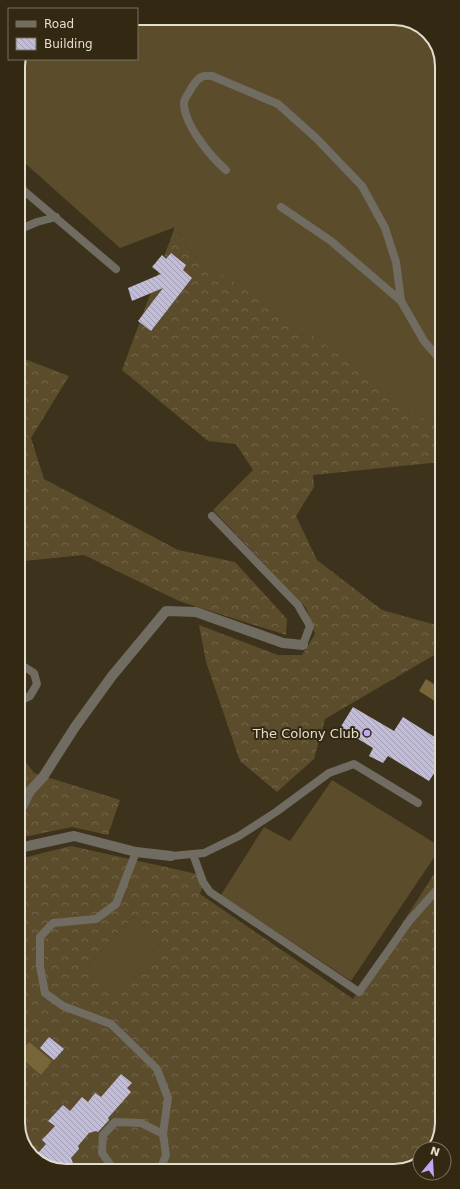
<svg xmlns="http://www.w3.org/2000/svg" width="460" height="1189" font-family="'DejaVu Sans',sans-serif">
	<style>
		.grass { fill: #5b4d2b }
		.forest { fill: url(#forest-crowns); fill-rule: evenodd }
		.water { fill: #78663a }
		.building { fill: url(#building-back-hatch) }
		.lines { fill: none; stroke-linecap: round; stroke-linejoin: round }
		.service { stroke: #706c61; stroke-width: 8 }
		.minor { stroke: #706c61; stroke-width: 10 }
		.poi-dot { fill: #bda9f5; stroke: #332912; stroke-width: 1.5 }
		.labels { text-anchor: middle; dominant-baseline: central; stroke-width: 4; stroke-linejoin: round; paint-order: stroke }
		.poi-label { font-size: 13px; fill: #e3ddcf; stroke: #332912; text-anchor: end }
		.rim { fill: none; stroke: #e3ddcf; stroke-width: 2 }
	</style>
	<defs>
		<pattern id="forest-crowns" width="20" height="18" patternUnits="userSpaceOnUse"><rect width="20" height="18" fill="#5b4d2b"/><path d="M2 6a3 3 0 1 1 6 0M12 15a3 3 0 1 1 6 0" fill="none" stroke="#726649"/></pattern>
		<pattern id="building-back-hatch" width="6" height="6" patternUnits="userSpaceOnUse"><rect width="6" height="6" fill="#c2bcd8"/><path d="M-1 5l2 2M0 0l6 6M5-1l2 2" fill="none" stroke="#a29eb2"/></pattern>
	</defs>
	<rect width="100%" height="100%" fill="#3d331c"/>
	<g class="grass">
		<polygon points="137,18 397,18 425,30 440,53 441,427 423,418 192,254 175,227 120,248 18,157 18,63 20,59 137,59"/>
		<polygon points="332,780 441,847 351,981 221,895 264,827 290,841"/>
		<polygon points="134,916 163,944 116,994 87,966"/>
	</g>
	<g class="forest">
		<polygon points="175,227 192,254 323,343 423,418 441,427 441,462 313,475 314,487 296,516 317,560 382,610 436,625 441,651 325,719 314,759 277,792 240,761 206,662 199,625 278,655 302,655 315,634 306,608 213,510 253,470 236,444 208,441 122,370"/>
		<polygon points="22,358 69,376 31,438 44,479 178,550 235,562 287,619 286,635 179,601 84,555 24,561 19,563 19,359"/>
		<polygon points="19,753 34,773 120,800 108,835 72,827 19,838"/>
		<path d="M 71,846 L 206,876 L 200,894 L 353,999 L 442,862 L 442,1123 L 433,1149 L 420,1149 L 420,1160 L 407,1169 L 63,1171 L 35,1159 L 20,1136 L 19,859 ZM 134,916 L 163,944 L 116,993 L 87,966 Z"/>
	</g>
	<g class="water">
		<polygon points="426,679 441,689 441,705 419,691"/>
		<polygon points="29,1042 52,1061 41,1075 20,1057 20,1053"/>
	</g>
	<g class="building">
		<polygon points="171,253 186,265 183,270 192,278 151,331 138,321 163,288 132,301 128,288 161,274 152,267 162,255 166,259"/>
		<polygon points="353,707 394,731 403,717 441,741 441,763 429,781 388,756 383,763 369,756 373,748 340,728"/>
		<polygon points="49,1037 64,1049 54,1060 40,1048"/>
		<polygon points="121,1074 132,1083 127,1088 131,1092 108,1118 109,1120 98,1132 96,1131 89,1133 78,1146 79,1149 71,1158 76,1171 60,1170 38,1153 46,1144 42,1140 55,1126 48,1121 63,1105 70,1111 82,1097 88,1102 95,1093 101,1097"/>
	</g>
	<g class="lines">
		<g class="service">
			<path d="M 226,170 C 211,157 184,125 184,103 C 184,98 190,92 192,87 C 198,78 201,75 212,76 L 278,104 L 316,138 L 362,186 L 385,228 L 396,262 L 401,301 L 331,241 L 281,207"/>
			<polyline points="18,171 23,190 18,200"/>
			<polyline points="23,190 116,269"/>
			<polyline points="18,230 37,222 56,217"/>
			<polyline points="401,301 424,341 441,361"/>
			<polyline points="212,516 298,605 310,626 303,645"/>
			<polyline points="19,667 23,666 34,673 37,684 30,696 19,701"/>
			<polyline points="136,852 116,904 96,919 53,923 40,937 40,966 45,993 63,1006 111,1024 157,1069 168,1098 163,1134 166,1155 160,1170"/>
			<polyline points="193,854 203,882 210,892 359,992 410,920 442,884"/>
			<polyline points="171,856 204,853 239,836 276,812 329,773 354,764 418,803"/>
			<polyline points="115,1171 102,1153 103,1135 115,1122 141,1123 163,1134"/>
		</g>
		<g class="minor">
			<polyline points="19,813 30,791 43,777 75,727 112,676 166,611 196,612 283,643 303,645"/>
			<polyline points="19,848 74,836 136,852 171,856"/>
		</g>
	</g>
	<circle class="poi-dot" cx="367" cy="733" r="4"/>
	<g class="labels">
		<g class="poi-label">
			<text x="359" y="733">The Colony Club</text>
		</g>
	</g>
	<path d="M0 0H460V1189H0ZM66 25H394A41 41 0 0 1 435 66V1123A41 41 0 0 1 394 1164H66A41 41 0 0 1 25 1123V66A41 41 0 0 1 66 25Z" fill="#332912" fill-rule="evenodd"/>
	<path class="rim" d="M66 25H394A41 41 0 0 1 435 66V1123A41 41 0 0 1 394 1164H66A41 41 0 0 1 25 1123V66A41 41 0 0 1 66 25Z"/>
	<rect x="8" y="8" width="130" height="52" fill="#332912" stroke="#79715e"/>
	<rect x="16" y="21" width="20" height="6" fill="#706c61" stroke="#79715e"/>
	<text x="44" y="28" font-size="12" fill="#e3ddcf">Road</text>
	<rect x="16" y="38" width="20" height="12" fill="url(#building-back-hatch)" stroke="#79715e"/>
	<text x="44" y="48" font-size="12" fill="#e3ddcf">Building</text>
	<g transform="translate(432 1161) rotate(18)"><circle r="19" fill="#332912" stroke="#79715e"/>
	<path d="M0-3L7 15L0 10L-7 15Z" fill="#bda9f5"/>
	<text y="-6" font-size="11" font-weight="bold" text-anchor="middle" fill="#e3ddcf">N</text>
	</g>
</svg>
